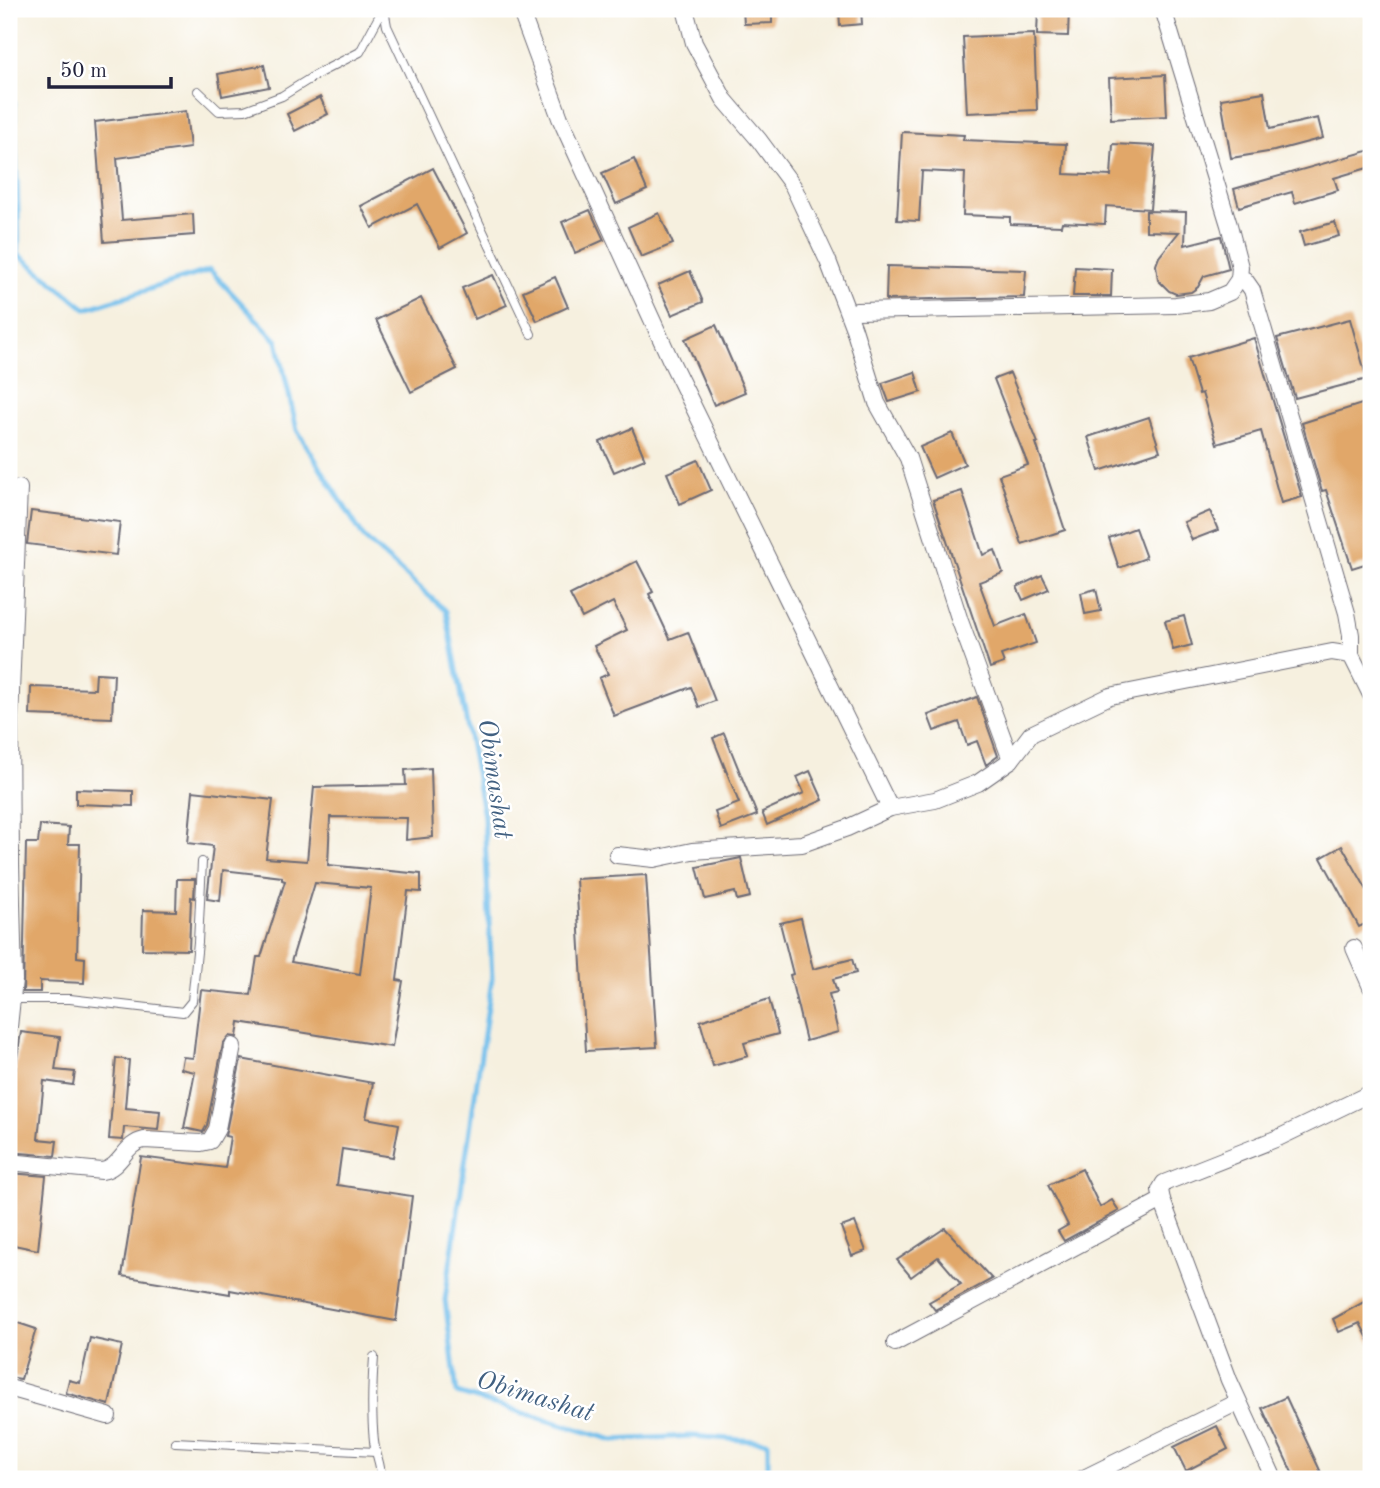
<svg xmlns="http://www.w3.org/2000/svg" width="1380" height="1488" font-family="'Old Standard TT',serif">
	<style>
		.lines { fill: none; stroke-linecap: round; stroke-linejoin: round }
		.stream { stroke: #70beeb; stroke-width: 5 }
		.building { fill: #e1a769; fill-rule: evenodd }
		.lane-casing { stroke: #6c6a74; stroke-width: 10 }
		.street-casing { stroke: #6c6a74; stroke-width: 18 }
		.lane { stroke: #fff; stroke-width: 8 }
		.street { stroke: #fff; stroke-width: 16 }
		.labels { text-anchor: middle; dominant-baseline: central; stroke-width: 5; stroke-linejoin: round; paint-order: stroke }
		.water-label { font-size: 26px; font-style: italic; fill: #416081; stroke: #fff }
	</style>
	<rect width="100%" height="100%" fill="#fff"/>
	<filter id="ink" filterUnits="userSpaceOnUse"><feTurbulence type="fractalNoise" baseFrequency=".0143" numOctaves="2"/><feDisplacementMap in="SourceGraphic" scale="14" xChannelSelector="R" yChannelSelector="G"/><feConvolveMatrix kernelMatrix="1 2 1 2 8 2 1 2 1" color-interpolation-filters="sRGB"/></filter>
	<filter id="wash" filterUnits="userSpaceOnUse"><feTurbulence type="fractalNoise" baseFrequency=".00686" numOctaves="4" result="noise"/><feDisplacementMap in="SourceGraphic" scale="28" xChannelSelector="R" yChannelSelector="G"/><feGaussianBlur stdDeviation="1.57" result="paint"/><feColorMatrix in="noise" values="0 0 0 0 0 0 0 0 0 0 0 0 0 0 0 0 0 1.4 0 .05"/><feComposite in="paint" operator="in"/></filter>
	<g filter="url(#wash)">
		<rect width="100%" height="100%" fill="#f6f0df"/>
		<g class="lines">
			<path class="stream" d="M 9,103 L 14,103 C 14,154 20,204 18,254 L 86,309 L 210,270 L 277,341 L 297,430 L 364,538 L 446,611 L 484,816 L 492,979 L 445,1300 L 457,1393 L 613,1440 L 692,1436 L 768,1442 L 768,1479"/>
		</g>
		<g id="blocks">
			<g class="building">
				<polygon points="743,9 772,9 772,23 744,24"/>
				<polygon points="839,9 861,9 862,24 840,26"/>
				<polygon points="1038,9 1069,9 1068,36 1037,35"/>
				<polygon points="1034,34 1037,110 967,113 963,37"/>
				<polygon points="264,65 269,87 222,96 218,74"/>
				<polygon points="1165,75 1167,116 1111,119 1109,78"/>
				<polygon points="1264,92 1270,129 1318,118 1323,138 1274,151 1231,158 1221,99"/>
				<polygon points="320,97 328,114 295,131 287,114"/>
				<polygon points="186,111 190,148 117,158 122,220 193,214 194,235 104,242 95,122"/>
				<polygon points="902,132 964,135 963,140 1066,144 1064,174 1111,176 1113,144 1155,146 1150,209 1106,206 1105,224 1062,222 1061,226 1010,224 1010,217 963,215 965,173 922,171 919,221 897,220"/>
				<polygon points="1371,150 1371,167 1334,178 1338,190 1295,203 1292,192 1239,207 1234,189"/>
				<polygon points="634,159 647,190 616,204 602,173"/>
				<polygon points="433,168 467,233 440,248 417,204 372,228 361,206"/>
				<polygon points="590,210 604,240 575,253 562,222"/>
				<polygon points="1146,211 1186,212 1185,245 1221,236 1229,269 1204,276 1198,287 1191,292 1176,294 1169,291 1158,280 1156,265 1159,257 1179,232 1146,231"/>
				<polygon points="659,213 673,244 641,257 628,227"/>
				<polygon points="1335,222 1339,236 1304,246 1300,232"/>
				<polygon points="887,266 1026,270 1024,297 886,300"/>
				<polygon points="1075,267 1112,269 1111,296 1073,296"/>
				<polygon points="690,271 703,302 672,315 658,285"/>
				<polygon points="493,275 507,305 475,319 462,288"/>
				<polygon points="555,277 568,307 537,321 523,291"/>
				<polygon points="421,298 457,369 411,392 376,320"/>
				<polygon points="1350,319 1367,379 1295,398 1277,338"/>
				<polygon points="716,325 745,392 714,405 685,339"/>
				<polygon points="1254,338 1302,497 1281,503 1261,431 1217,444 1202,393 1199,394 1188,358"/>
				<polygon points="915,372 921,392 889,402 882,383"/>
				<polygon points="1010,373 1038,443 1036,443 1065,530 1022,544 999,475 1028,465 994,379"/>
				<polygon points="1371,401 1371,562 1352,568 1326,490 1322,491 1302,423"/>
				<polygon points="1149,417 1160,451 1099,471 1088,437"/>
				<polygon points="632,428 645,459 614,472 600,442"/>
				<polygon points="952,433 965,464 934,478 920,447"/>
				<polygon points="698,460 711,490 680,504 667,473"/>
				<polygon points="962,491 983,555 995,550 1003,573 979,582 995,626 1026,614 1036,643 1001,655 1004,663 990,668 933,500"/>
				<polygon points="31,511 120,522 116,555 27,544"/>
				<polygon points="1210,511 1218,530 1192,540 1184,522"/>
				<polygon points="1135,528 1146,558 1119,568 1109,538"/>
				<polygon points="637,561 653,592 649,594 670,639 688,632 715,701 699,707 691,687 614,716 599,678 608,674 594,646 627,630 613,602 582,618 570,595"/>
				<polygon points="1042,575 1049,589 1023,600 1017,587"/>
				<polygon points="1096,589 1101,611 1085,614 1081,593"/>
				<polygon points="1184,616 1192,645 1173,650 1165,621"/>
				<polygon points="96,673 114,674 112,718 30,715 31,687 95,689"/>
				<polygon points="977,697 998,756 986,765 977,741 967,745 959,722 934,731 928,715"/>
				<polygon points="724,733 757,815 721,829 715,812 739,803 713,738"/>
				<path d="M 431,768 L 433,837 L 406,840 L 407,818 L 330,817 L 328,865 L 421,874 L 421,892 L 408,891 L 397,980 L 403,981 L 392,1047 L 239,1022 L 237,1037 L 229,1036 L 223,1044 L 207,1125 L 203,1132 L 184,1128 L 195,1072 L 181,1069 L 183,1057 L 193,1058 L 201,990 L 251,995 L 257,957 L 261,957 L 285,881 L 282,880 L 282,877 L 223,870 L 220,901 L 207,899 L 213,846 L 188,843 L 193,791 L 273,800 L 266,858 L 307,861 L 314,787 L 406,785 L 405,770 ZM 315,883 L 371,888 L 360,974 L 291,962 Z"/>
				<polygon points="810,771 823,800 767,825 762,812 804,793 797,777"/>
				<polygon points="76,789 133,791 133,806 76,804"/>
				<polygon points="40,825 69,827 68,844 80,844 77,957 85,958 84,983 40,981 40,992 23,992 26,843 38,843"/>
				<polygon points="1342,846 1371,897 1371,921 1359,927 1321,858"/>
				<polygon points="741,858 750,897 737,900 735,892 705,899 697,867"/>
				<polygon points="646,875 657,1047 586,1051 576,879"/>
				<polygon points="177,879 195,879 194,898 191,897 189,950 142,949 143,910 176,911"/>
				<polygon points="801,918 813,969 852,959 856,973 833,979 837,992 829,994 838,1032 806,1041 790,975 793,974 780,923"/>
				<polygon points="769,999 778,1034 744,1043 748,1056 713,1066 700,1021"/>
				<polygon points="21,1032 60,1037 55,1070 75,1072 73,1085 44,1081 38,1139 57,1141 55,1156 9,1152 14,1077"/>
				<polygon points="116,1058 129,1060 125,1108 160,1111 158,1130 124,1127 123,1140 109,1139"/>
				<polygon points="241,1059 373,1083 366,1118 399,1124 393,1157 342,1149 337,1185 412,1196 396,1321 230,1290 230,1294 122,1276 141,1157 225,1168 230,1137 225,1136"/>
				<polygon points="1082,1169 1100,1207 1112,1200 1119,1211 1064,1241 1058,1231 1068,1225 1048,1185"/>
				<polygon points="9,1173 46,1176 38,1250 9,1244"/>
				<polygon points="855,1222 866,1251 852,1256 841,1227"/>
				<polygon points="945,1228 992,1279 935,1310 929,1302 961,1284 938,1257 911,1277 897,1260"/>
				<polygon points="1371,1298 1371,1344 1360,1323 1339,1332 1333,1319"/>
				<polygon points="9,1320 36,1329 21,1379 9,1377"/>
				<polygon points="90,1338 122,1345 109,1405 66,1393 69,1380 80,1383"/>
				<polygon points="1286,1397 1324,1479 1295,1479 1262,1408"/>
				<polygon points="1217,1426 1228,1449 1186,1471 1174,1447"/>
			</g>
		</g>
	</g>
	<g filter="url(#ink)">
		<use href="#blocks" fill-opacity="0" stroke="#6c6a74" stroke-width="2"/>
		<g class="lines">
			<defs>
				<g id="lane">
					<polyline points="384,9 387,26 531,334"/>
					<polyline points="198,91 219,111 245,110 282,96 319,73 360,52 383,9"/>
					<polyline points="12,999 70,999 183,1012 192,1001 198,942 202,862"/>
					<path d="M 374,1357 C 372,1386 371,1413 374,1441 C 375,1454 382,1466 381,1479"/>
					<polyline points="175,1442 376,1452"/>
				</g>
				<g id="street">
					<polyline points="520,9 560,118 670,359 890,808"/>
					<polyline points="685,9 694,43 724,99 759,140 793,186 828,261 854,329 877,403 908,458 960,621 1011,760"/>
					<polyline points="1239,279 1245,280 1252,290 1347,613 1351,635 1351,655"/>
					<polyline points="856,311 1176,305 1209,301 1230,292 1239,279 1240,267 1229,225 1163,9"/>
					<polyline points="617,855 654,859 692,851 802,844 847,828 890,808 935,800 978,783 1011,760 1031,734 1110,696 1332,652 1351,655 1371,695"/>
					<polyline points="1354,948 1371,987"/>
					<polyline points="9,1027 14,980 11,865 10,718 19,488"/>
					<path d="M 9,1162 L 102,1171 C 122,1167 124,1144 144,1140 L 201,1143 L 210,1141 L 217,1129 L 233,1046"/>
					<polyline points="895,1343 1162,1200"/>
					<polyline points="9,1388 108,1416"/>
					<polyline points="1082,1479 1238,1402"/>
					<polyline points="1274,1479 1229,1380 1162,1200 1160,1190 1164,1183 1278,1138 1371,1093"/>
				</g>
			</defs>
			<use href="#lane" class="lane-casing"/>
			<use href="#street" class="street-casing"/>
			<use href="#lane" class="lane"/>
			<use href="#street" class="street"/>
		</g>
	</g>
	<g class="labels">
		<g class="water-label">
			<text transform="translate(494 779) rotate(82)">Obimashat</text>
			<text transform="translate(535 1397) rotate(17)">Obimashat</text>
		</g>
	</g>
	<rect width="1380" height="1488" fill="none" stroke="#fff" stroke-width="35"/>
	<path d="M49 77v10h122v-10" fill="none" stroke="#22223b" stroke-width="3.5"/>
	<text x="60" y="77" font-size="21" fill="#22223b" stroke="#ffffff" stroke-width="5" paint-order="stroke">50 m</text>
</svg>
